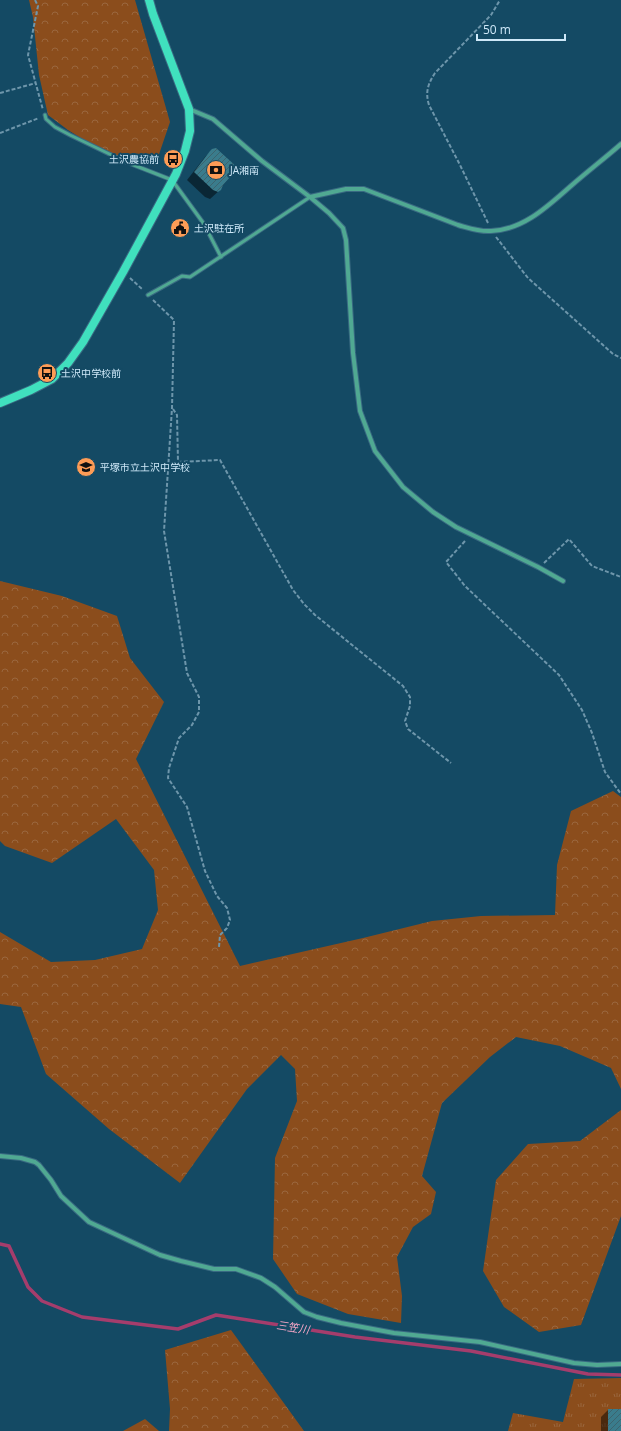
<svg xmlns="http://www.w3.org/2000/svg" width="621" height="1431" font-family="'Open Sans','Noto Sans JP',sans-serif">
	<style>
		.grass { fill: url(#grass-tufts) }
		.forest { fill: url(#forest-crowns) }
		.shadow { fill: #0007 }
		.lines { fill: none; stroke-linecap: round; stroke-linejoin: round }
		.stream { stroke: #a53d6c; stroke-width: 3.5 }
		.building { fill: url(#building-hatch) }
		.lane-casing { stroke: #396a82; stroke-width: 5 }
		.street-casing { stroke: #396a82; stroke-width: 6 }
		.secondary-casing { stroke: #396a82; stroke-width: 10 }
		.path { stroke: #6e96ab; stroke-width: 2; stroke-dasharray: 4 2; stroke-linecap: butt }
		.lane { stroke: #50a992; stroke-width: 3 }
		.street { stroke: #50a992; stroke-width: 4 }
		.secondary { stroke: #40e0be; stroke-width: 8 }
		.labels { text-anchor: middle; dominant-baseline: central; stroke-width: 4; stroke-linejoin: round; paint-order: stroke }
		.poi-label { font-size: 10px; fill: #cee8f8; stroke: #144a64; text-anchor: start }
		.water-label { font-size: 11px; font-style: italic; fill: #fca9c9; stroke: #144a64 }
	</style>
	<defs>
		<pattern id="grass-tufts" width="24" height="20" patternUnits="userSpaceOnUse"><rect width="24" height="20" fill="#8b4d1c"/><path d="M3 7l-1-3M5 7V3M7 7l1-3M15 17l-1-3M17 17v-4M19 17l1-3" fill="none" stroke="#9a673e"/></pattern>
		<pattern id="forest-crowns" width="20" height="18" patternUnits="userSpaceOnUse"><rect width="20" height="18" fill="#8b4d1c"/><path d="M2 6a3 3 0 1 1 6 0M12 15a3 3 0 1 1 6 0" fill="none" stroke="#9a673e"/></pattern>
		<pattern id="building-hatch" width="6" height="6" patternUnits="userSpaceOnUse"><rect width="6" height="6" fill="#3a7c8c"/><path d="M-1 1l2-2M0 6l6-6M5 7l2-2" fill="none" stroke="#3c646e"/></pattern>
	</defs>
	<rect width="100%" height="100%" fill="#144a64"/>
	<polygon class="grass" points="621,1378 621,1431 508,1431 513,1413 563,1422 574,1379"/>
	<g class="forest">
		<polygon points="29,0 135,0 170,122 155,166 105,153 68,130 48,115 39,75 33,17"/>
		<polygon points="0,581 62,596 117,616 130,658 164,702 136,759 240,966 363,938 432,921 481,916 555,915 557,865 571,811 613,791 621,797 621,1089 611,1068 560,1046 516,1037 490,1057 442,1103 422,1176 436,1192 431,1214 413,1227 397,1257 402,1296 401,1323 348,1314 297,1294 273,1259 275,1158 297,1101 295,1069 281,1055 247,1089 180,1183 109,1129 46,1074 21,1007 0,1004 0,932 51,962 95,960 142,949 158,910 154,870 116,819 52,863 5,846 0,841"/>
		<polygon points="621,1110 621,1216 581,1325 539,1332 504,1307 483,1271 496,1180 528,1144 580,1141"/>
		<polygon points="231,1330 304,1431 169,1431 170,1409 165,1350"/>
		<polygon points="145,1419 159,1431 123,1431"/>
	</g>
	<g class="shadow">
		<polygon points="212,150 222,185 220,190 210,199 205,197 187,180 205,157"/>
		<polygon points="608,1410 621,1410 621,1431 601,1431 601,1417"/>
	</g>
	<g class="lines">
		<polyline class="stream" points="0,1244 9,1246 28,1287 42,1301 82,1317 178,1329 216,1315 355,1337 471,1351 588,1374 621,1375"/>
	</g>
	<g class="building">
		<polygon points="216,148 238,168 223,185 221,190 218,192 213,190 194,172 210,151 212,149"/>
		<rect x="608" y="1409" width="13" height="22"/>
	</g>
	<g class="lines">
		<defs>
			<g id="lane">
				<polyline points="45,115 46,119 55,127 70,135 126,162 172,180 204,224 221,257"/>
				<polyline points="148,295 182,276 190,277 310,197"/>
			</g>
			<g id="street">
				<polyline points="189,109 213,119 262,161 310,197 329,213 343,228 346,240 353,353 360,411 375,451 403,487 433,512 456,527 538,567 563,581"/>
				<path d="M 310,197 L 346,189 L 364,189 L 458,225 C 469,228 480,232 491,231 C 524,230 549,205 572,185 C 588,171 605,158 621,144"/>
				<polyline points="0,1156 21,1158 35,1162 39,1165 51,1180 61,1196 89,1222 160,1255 181,1261 214,1269 236,1269 261,1278 275,1287 304,1312 317,1317 341,1323 394,1333 480,1342 574,1363 597,1365 621,1364"/>
			</g>
			<polyline id="secondary" points="0,403 31,390 52,379 68,363 83,342 123,272 176,174 185,151 190,131 189,109 153,14 149,0"/>
		</defs>
		<use href="#lane" class="lane-casing"/>
		<use href="#street" class="street-casing"/>
		<use href="#secondary" class="secondary-casing"/>
		<g class="path">
			<polyline points="35,0 38,6 28,55 43,110"/>
			<polyline points="0,93 36,83"/>
			<polyline points="0,133 39,118"/>
			<path d="M 488,223 L 460,165 L 429,105 C 425,92 428,84 435,73 L 491,15 L 500,0"/>
			<polyline points="496,237 528,278 613,354 621,358"/>
			<polyline points="130,278 143,290"/>
			<polyline points="153,300 174,320 172,408 164,531 187,673 199,697 199,712 192,725 179,738 169,768 168,778 187,807 205,871 217,896 227,908 230,920 227,928 220,935 219,947"/>
			<polyline points="173,409 177,415 178,462 220,460 293,590 304,604 315,615 403,686 410,697 410,706 405,721 408,729 451,763"/>
			<polyline points="465,541 446,562 465,586 559,675 582,710 592,733 605,772 621,794"/>
			<polyline points="544,563 569,539 592,566 621,577"/>
		</g>
		<use href="#lane" class="lane"/>
		<use href="#street" class="street"/>
		<use href="#secondary" class="secondary"/>
	</g>
	<defs>
		<symbol id="bus-disc" viewBox="-11 -11 22 22"><circle r="9.5" fill="#fd9c56" stroke="#144a64"/><path d="M-5-6H5V4H4V6H2V4H-2V6H-4V4H-5ZM-3.5-4V0h7V-4ZM-3.5 1.2v1.5H-2V1.2ZM2 1.2v1.5H3.5V1.2Z" fill="#111"/></symbol>
		<symbol id="bank-disc" viewBox="-11 -11 22 22"><circle r="9.5" fill="#fd9c56" stroke="#144a64"/><path d="M-6-4H6V4H-6ZM0-2.3a2.3 2.3 0 1 0 0 4.6a2.3 2.3 0 1 0 0-4.6Z" fill="#111"/></symbol>
		<symbol id="civic-disc" viewBox="-11 -11 22 22"><circle r="9.5" fill="#fd9c56" stroke="#144a64"/><path d="M-.6-6.5H3V-4.5H.6V-3L4-1V1h2V6H-6V1h2V-1L-.6-3ZM-1.2 2.5V6h2.4V2.5Z" fill="#111"/></symbol>
		<symbol id="school-disc" viewBox="-11 -11 22 22"><circle r="9.5" fill="#fd9c56" stroke="#144a64"/><path d="M0-5L7-2L0 1L-7-2ZM-4 1L0 2.5L4 1V4Q0 6-4 4Z" fill="#111"/></symbol>
	</defs>
	<g fill-rule="evenodd">
		<use href="#bus-disc" x="162" y="148" width="22" height="22"/>
		<use href="#bank-disc" x="205" y="159" width="22" height="22"/>
		<use href="#civic-disc" x="169" y="217" width="22" height="22"/>
		<use href="#bus-disc" x="36" y="362" width="22" height="22"/>
		<use href="#school-disc" x="75" y="456" width="22" height="22"/>
	</g>
	<g class="labels">
		<g class="poi-label">
			<text x="159" y="159" text-anchor="end">土沢農協前</text>
			<text x="230" y="170">JA湘南</text>
			<text x="194" y="228">土沢駐在所</text>
			<text x="61" y="373">土沢中学校前</text>
			<text x="100" y="467">平塚市立土沢中学校</text>
		</g>
		<g class="water-label">
			<text transform="translate(293 1327) rotate(9)">三笠川</text>
		</g>
	</g>
	<path d="M477 34v6h88v-6" fill="none" stroke="#cee8f8" stroke-width="2"/>
	<text x="483" y="34" font-size="12" fill="#cee8f8" stroke="#144a64" stroke-width="3" paint-order="stroke">50 m</text>
</svg>
